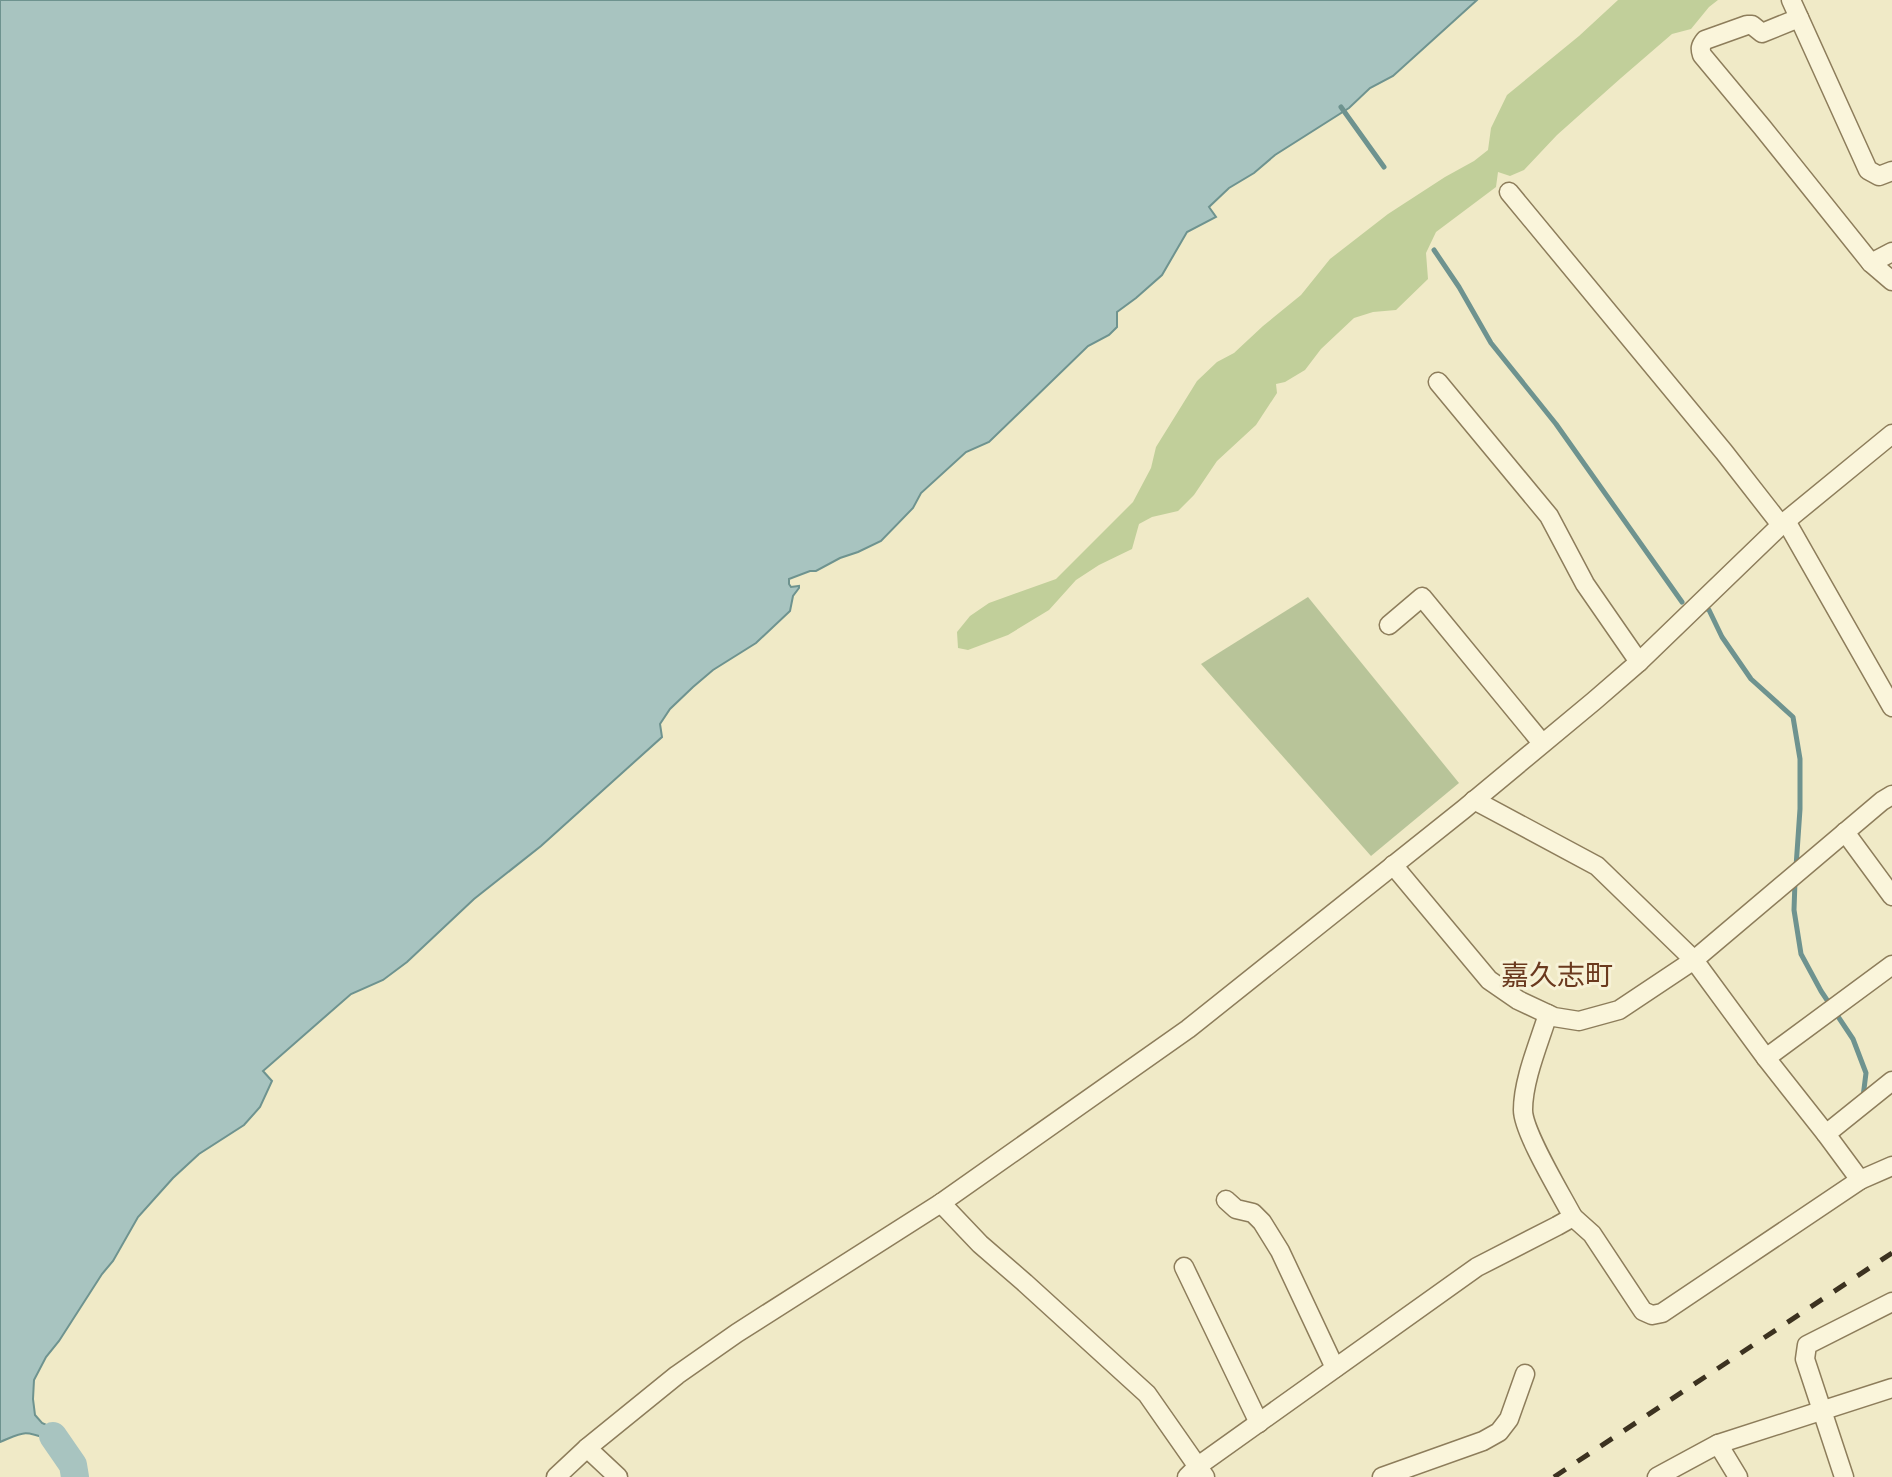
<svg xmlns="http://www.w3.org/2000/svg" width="1892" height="1477" font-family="'Times New Roman','Noto Sans JP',serif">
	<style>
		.green { fill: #c1cf9a }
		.cemetery { fill: #b8c499 }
		.water { fill: #a8c4c0; stroke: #6e938f; stroke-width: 2 }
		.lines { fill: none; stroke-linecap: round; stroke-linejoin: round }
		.stream { stroke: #6e938f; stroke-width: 5 }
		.river { stroke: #a8c4c0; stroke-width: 28 }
		.minor-casing { stroke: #8d7d5b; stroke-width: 21 }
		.minor { stroke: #faf5db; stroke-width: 18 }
		.rail { stroke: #3c3220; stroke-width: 5; stroke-dasharray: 14 14; stroke-linecap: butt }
		.labels { text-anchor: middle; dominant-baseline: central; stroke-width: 6; stroke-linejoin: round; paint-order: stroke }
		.quarter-label { font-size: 28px; fill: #6a391e; stroke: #f7f2d7 }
	</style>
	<rect width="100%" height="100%" fill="#f0eac7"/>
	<polygon class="green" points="1618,0 1718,0 1709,7 1691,29 1672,34 1621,78 1557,135 1524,170 1510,176 1498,172 1496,187 1436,232 1426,253 1428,279 1396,310 1373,312 1354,318 1321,349 1305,370 1285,382 1276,384 1277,393 1256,425 1217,461 1194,495 1178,511 1152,517 1139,524 1132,549 1099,565 1076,580 1049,610 1008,635 968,650 958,648 957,632 970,616 989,603 1056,579 1133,502 1151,468 1156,447 1197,381 1217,362 1234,353 1263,326 1301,295 1330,259 1388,214 1445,177 1474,161 1488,150 1491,128 1507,95 1579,36"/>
	<polygon class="cemetery" points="1308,597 1459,783 1371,856 1201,664"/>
	<path class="water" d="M 0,0 L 1477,0 L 1393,76 L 1370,88 L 1349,108 L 1275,155 L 1254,173 L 1229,188 L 1209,207 L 1216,217 L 1187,232 L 1162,275 L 1136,298 L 1117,312 L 1117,327 L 1109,335 L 1088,346 L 989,442 L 966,452 L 921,493 L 913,508 L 881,541 L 858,552 L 840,558 L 816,571 L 810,571 L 789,579 L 789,584 L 791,587 L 799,586 L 799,588 L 793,596 L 790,611 L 756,643 L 713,670 L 693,687 L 670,709 L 660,724 L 662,737 L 541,846 L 474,899 L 407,962 L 383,980 L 351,994 L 263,1071 L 272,1081 L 260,1107 L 244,1125 L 199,1154 L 173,1178 L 138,1217 L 113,1261 L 102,1274 L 59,1341 L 46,1357 L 34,1380 L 33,1399 L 35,1415 L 42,1423 L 53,1428 L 56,1435 L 48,1439 C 23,1430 24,1432 0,1442 Z"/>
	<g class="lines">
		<g class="stream">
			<polyline points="1341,107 1384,167"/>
			<polyline points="1434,250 1459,287 1491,343 1556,424 1682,602"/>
			<polyline points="1707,609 1709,610 1722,637 1751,679 1793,717 1800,759 1800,809 1796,867"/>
			<polyline points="1795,881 1794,910 1801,954 1821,991 1853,1039 1866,1073 1863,1097"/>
		</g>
		<polyline class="river" points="53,1436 73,1465 75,1477"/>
		<defs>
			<g id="minor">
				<polyline points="1791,0 1868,170 1879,176 1892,171"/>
				<path d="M 1799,18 L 1762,33 L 1752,25 L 1747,25 L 1705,40 C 1700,46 1700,49 1702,55 L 1762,127 L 1871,263 L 1892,281"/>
				<polyline points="1509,192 1724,452 1781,525"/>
				<polyline points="1871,263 1892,252"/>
				<polyline points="1438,382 1549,516 1585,584 1639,662"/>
				<polyline points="1786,521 1892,707"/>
				<polyline points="1389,625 1422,597 1542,743"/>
				<polyline points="1474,800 1597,866 1694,960 1766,1058 1826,1134 1892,1081"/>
				<polyline points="1845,832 1892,896"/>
				<polyline points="1393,865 1489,980 1518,1000 1554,1017 1579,1021 1619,1010 1694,960 1882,801 1892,795"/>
				<path d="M 1548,1014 C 1539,1043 1523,1080 1523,1110 C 1523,1132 1561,1194 1573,1217"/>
				<polyline points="1766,1058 1892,965"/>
				<polyline points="1826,1134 1860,1180 1892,1166"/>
				<polyline points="1226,1200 1236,1209 1253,1213 1262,1222 1280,1251 1335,1368"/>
				<polyline points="941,1203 980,1244 1025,1283 1147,1394 1205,1477"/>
				<polyline points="1184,1267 1259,1423"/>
				<polyline points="1718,1444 1892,1388"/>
				<polyline points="587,1448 618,1477"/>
				<polyline points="556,1477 587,1448 677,1375 737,1333 941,1203 1188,1029 1464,809 1594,701 1639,662 1781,525 1892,434"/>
				<polyline points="1187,1477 1198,1466 1477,1267 1557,1226 1573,1217 1592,1234 1643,1311 1652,1315 1662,1313 1860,1180"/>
				<polyline points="1382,1477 1483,1441 1499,1432 1509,1419 1525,1374"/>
				<polyline points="1657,1477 1718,1444 1738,1477"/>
				<polyline points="1844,1477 1805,1359 1807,1345 1892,1302"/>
			</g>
		</defs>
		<use href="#minor" class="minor-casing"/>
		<use href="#minor" class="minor"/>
		<polyline class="rail" points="1554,1477 1892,1253"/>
	</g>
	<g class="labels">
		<g class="quarter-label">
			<text x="1557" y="975">嘉久志町</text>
		</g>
	</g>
</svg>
